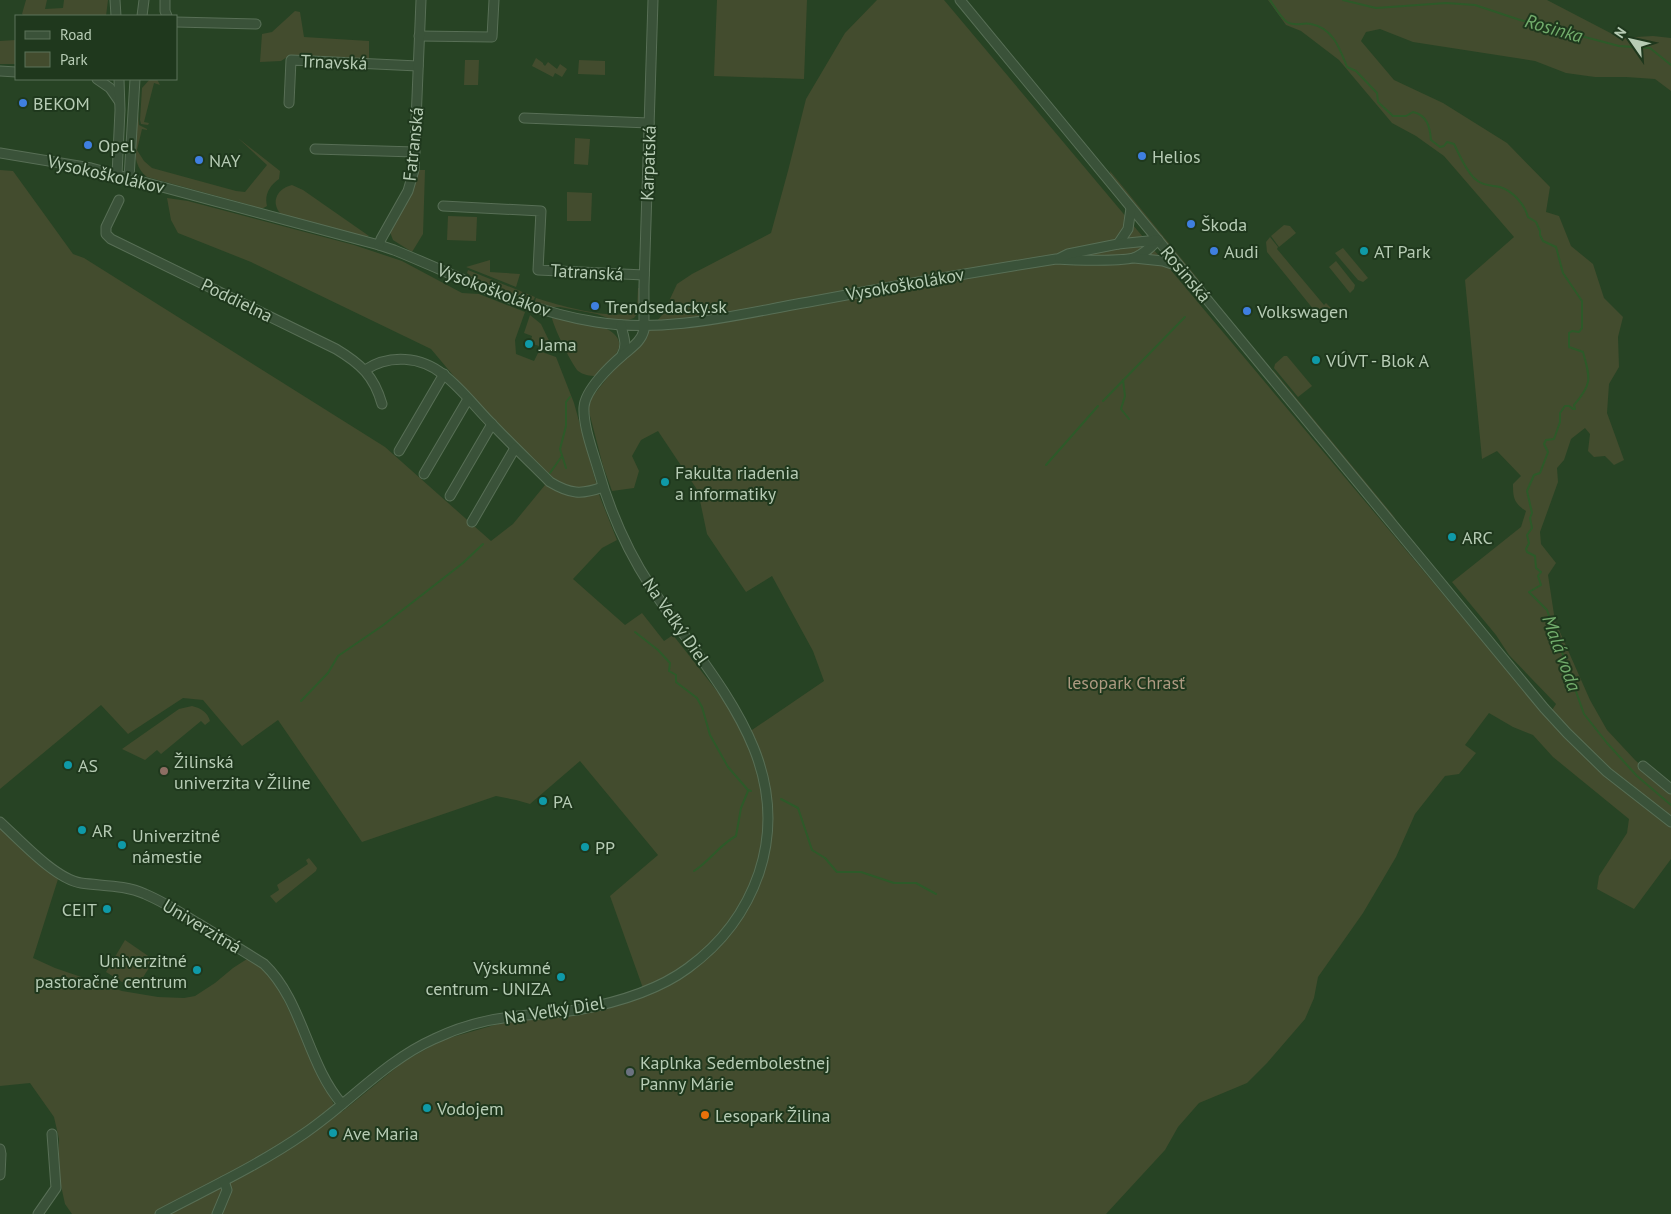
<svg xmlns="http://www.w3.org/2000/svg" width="1671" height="1214" font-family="'PT Sans',sans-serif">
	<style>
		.green { fill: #434c2e }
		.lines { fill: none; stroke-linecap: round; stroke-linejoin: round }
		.stream { stroke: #2d5a29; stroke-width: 2 }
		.minor-casing { stroke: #586f56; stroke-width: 11 }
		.minor { stroke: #3a5239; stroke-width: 9 }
		.shop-dot { fill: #3f7fe0; stroke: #1f381d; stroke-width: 2 }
		.culture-dot { fill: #0f9aa8; stroke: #1f381d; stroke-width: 2 }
		.education-dot { fill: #8d6e63; stroke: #1f381d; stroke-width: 2 }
		.worship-dot { fill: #6b7280; stroke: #1f381d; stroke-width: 2 }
		.food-dot { fill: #e8710a; stroke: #1f381d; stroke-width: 2 }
		.labels { text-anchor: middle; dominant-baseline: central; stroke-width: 4; stroke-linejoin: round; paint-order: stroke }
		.street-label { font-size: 18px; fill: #b7ccb5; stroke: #1f381d }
		.poi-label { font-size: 18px; fill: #b7ccb5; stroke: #1f381d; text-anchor: start }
		.park-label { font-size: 18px; fill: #ad9a81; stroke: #1f381d }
		.water-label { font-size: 19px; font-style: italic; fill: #72ad6c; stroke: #1f381d }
	</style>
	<rect width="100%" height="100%" fill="#274324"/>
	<g class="green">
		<polygon points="26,0 47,0 45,9 63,8 64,0 108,0 106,16 24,16 22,14"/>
		<polygon points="717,0 807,0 804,79 714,76"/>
		<path d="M 877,0 L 944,0 L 1547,718 L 1556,704 L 1509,655 L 1496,635 L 1452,582 L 1521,527 L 1526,511 C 1514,503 1513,498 1513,484 L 1521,476 L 1497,451 L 1482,459 L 1465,280 L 1514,237 L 1444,156 L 1416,136 L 1392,123 L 1339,60 L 1301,31 L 1286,25 L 1268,0 L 1547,0 L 1620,38 L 1653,36 L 1671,38 L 1671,91 L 1655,79 L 1626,77 L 1595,77 L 1566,73 L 1535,61 L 1413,42 L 1380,29 L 1366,32 L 1361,41 L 1394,80 L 1443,103 L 1507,143 L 1550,187 L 1546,212 L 1559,216 L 1571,246 L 1593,264 L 1604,298 L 1623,317 L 1618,337 L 1619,367 L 1609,384 L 1607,413 L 1624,460 L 1614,465 L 1605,456 L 1594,457 L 1588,451 L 1590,434 L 1585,428 L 1571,439 L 1564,460 L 1557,468 L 1558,482 L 1540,532 L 1541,544 L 1556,563 L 1548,575 L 1555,621 L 1590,700 L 1607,730 L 1635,760 L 1671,793 L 1671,859 L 1634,909 L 1597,889 L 1599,876 L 1627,833 L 1629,819 L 1553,757 L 1533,735 L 1513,727 L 1489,713 L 1465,745 L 1476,753 L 1459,774 L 1445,776 L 1415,814 L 1396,857 L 1363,913 L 1318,977 L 1314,998 L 1305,1019 L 1267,1063 L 1247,1083 L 1199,1103 L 1178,1127 L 1165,1150 L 1106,1214 L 72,1214 L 65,1204 L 58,1172 L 59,1139 L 54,1117 L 30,1083 L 0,1086 L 0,819 L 59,876 L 33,958 L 55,968 L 122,991 L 158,997 L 184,998 L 195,996 L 215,983 L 233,968 L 247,959 L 271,973 L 338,1113 L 343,1111 L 403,1062 L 442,1040 L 505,1022 L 567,1016 L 644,991 L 610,896 L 658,855 L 580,761 L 530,804 L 516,800 L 496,796 L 362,842 L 278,720 L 242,746 L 203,700 L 183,698 L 128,734 L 101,705 L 0,789 L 0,170 L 13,171 L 73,254 L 84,258 L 385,447 L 491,541 L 513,524 L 545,485 L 431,349 L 251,262 L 178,233 L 171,220 L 167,198 L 188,201 L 354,245 L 402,261 L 462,293 L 479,294 L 525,312 L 515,340 L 516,354 L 534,361 L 539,351 L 556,357 L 574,403 L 600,497 L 617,540 L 602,548 L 573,579 L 625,625 L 642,613 L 664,641 L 673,635 L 749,732 L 824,681 L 813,651 L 772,576 L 746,592 L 707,534 L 698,491 L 658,431 L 641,440 L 632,456 L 639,471 L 634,488 L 612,491 L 603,466 L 589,412 L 589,401 L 607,378 L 663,314 L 677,284 L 692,274 L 771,233 L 788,171 L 806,99 L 845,33 Z"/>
		<polygon points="295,11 300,12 304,37 369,41 369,62 287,57 281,61 260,62 262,34 272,32"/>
		<polygon points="16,40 16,64 0,64 0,41"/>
		<polygon points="536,58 543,63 543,64 545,66 548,62 557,69 560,64 567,69 562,77 555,73 553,77 532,66"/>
		<polygon points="465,60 479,60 478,85 464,85"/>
		<polygon points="579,60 605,61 605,75 578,74"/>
		<polygon points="150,79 157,79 160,85 154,83 144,122 149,123 148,125 141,124 140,120 142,88"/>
		<path d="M 137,112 L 138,113 L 139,125 L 147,129 L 147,130 L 142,129 L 137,150 L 144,161 L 152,168 L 236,191 L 245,192 L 267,165 L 238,138 L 280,171 L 279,179 C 270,185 264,195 267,206 C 261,210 255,210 250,205 L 147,177 C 128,162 136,133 137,112 Z"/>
		<polygon points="575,138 590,139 588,165 574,164"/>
		<polygon points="417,170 425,170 423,234 412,252 393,240 390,232"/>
		<polygon points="1110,171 1198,279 1200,282 1195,278 1111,177"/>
		<path d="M 292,185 L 303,190 L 369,236 L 366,237 L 283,216 C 270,205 275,189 292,185 Z"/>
		<polygon points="567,192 592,193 591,221 567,221"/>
		<polygon points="448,216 477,217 476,241 447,240"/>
		<polygon points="1284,225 1290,226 1296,233 1279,247 1271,236"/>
		<polygon points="1270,237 1278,247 1277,249 1324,305 1326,303 1331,308 1322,313 1314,310 1267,252 1266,242"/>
		<polygon points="1343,248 1368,278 1363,282 1358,280 1335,253"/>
		<polygon points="490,260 490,272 520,274 516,287 466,267"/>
		<polygon points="1336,261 1355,285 1354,289 1350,293 1329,267"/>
		<polygon points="468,270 535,297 532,303 477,281 467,273"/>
		<path d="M 638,288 L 639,288 L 639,311 L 634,318 L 625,321 L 613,320 L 597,314 L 560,307 L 545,307 L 534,304 L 536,298 C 558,305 619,323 637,310 Z"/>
		<polygon points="530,315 541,324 554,351 533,344 534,341 531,340 532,336 524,333"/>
		<path d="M 552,318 L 605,328 C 635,343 611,361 596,376 C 590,376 583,375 578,371 C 572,365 553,326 552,318 Z"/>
		<polygon points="1284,356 1287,356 1312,386 1298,397 1274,368 1275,364"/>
		<polygon points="1273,370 1396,519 1388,512 1274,375"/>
		<path d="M 192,706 C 201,708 208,713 210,721 L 205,725 L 201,721 L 161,754 L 157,750 L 145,760 L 122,749 L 179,709 Z"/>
		<polygon points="309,858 317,868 316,871 276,903 270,896 279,890 277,885 308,864 306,860"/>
		<polygon points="125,940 154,960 135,990 106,972"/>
	</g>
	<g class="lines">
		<g class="stream">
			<path d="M 1270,0 C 1274,6 1281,18 1287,22 C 1295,27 1303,22 1311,24 C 1333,28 1340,49 1347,67 L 1356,71 L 1377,93 L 1378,102 L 1393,116 L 1406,116 L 1413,112 C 1427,115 1430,127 1431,140 L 1440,147 L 1444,146 L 1447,142 L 1454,144 C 1460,156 1465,169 1474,178 C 1482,186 1490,185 1500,187 C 1513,191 1525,205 1528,217 L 1536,222 L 1540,231 L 1540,235 L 1543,241 L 1556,247 L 1563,273 L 1582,301 L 1582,328 L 1579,332 L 1572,331 L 1569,333 L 1569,347 L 1583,352 C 1590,378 1593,383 1574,405 L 1575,409 L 1573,409 L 1569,406 L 1565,406 L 1560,413 L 1560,422 L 1554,439 L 1546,440 L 1544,444 L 1548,452 L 1540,473 L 1534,475 L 1527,491 L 1532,513 L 1530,518 L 1532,528 L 1527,535 L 1529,543 L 1526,549 L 1527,552 L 1535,556 L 1536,568 L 1541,572 L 1538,576 L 1541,585 L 1529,592 L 1547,610 L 1584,714 L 1607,743 L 1637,776 L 1671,805"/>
			<polyline points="1343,0 1376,8 1446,3 1475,5 1520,20 1619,46 1650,48 1671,65"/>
			<polyline points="1123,380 1125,396 1121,409 1129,419"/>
			<polyline points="1103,401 1185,317"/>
			<polyline points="1046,465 1098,406"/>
			<polyline points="566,468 560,449 566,426 566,402 570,397"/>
			<polyline points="550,473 562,456"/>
			<polyline points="635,632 658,650 670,663 669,671 676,675 676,682 697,698 702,707 710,735 728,767 748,790 751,791"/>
			<polyline points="301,701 328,673 338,656 382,626 463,563 483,544"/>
			<polyline points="781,799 798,808 812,850 825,858 837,872 861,872 894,883 916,883 936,894"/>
			<path d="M 694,871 C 710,861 719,845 736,836 L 741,808 L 748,791"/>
		</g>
		<defs>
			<g id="minor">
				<polyline points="115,0 116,16"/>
				<polyline points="165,0 165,11 167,16"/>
				<polyline points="960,0 1544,708 1567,733 1607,772 1671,822"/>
				<polyline points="142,16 144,0"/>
				<polyline points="176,22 256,24"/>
				<polyline points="419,36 492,37 494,0"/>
				<polyline points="0,71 16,72"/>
				<polyline points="97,79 110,88 119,101"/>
				<polyline points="289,103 291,60 418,66"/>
				<polyline points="524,118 649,123"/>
				<polyline points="315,149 415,152"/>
				<path d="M 0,153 L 91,168 L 379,245 L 394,250 C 461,277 524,311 596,322 C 668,334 743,313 814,301 C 894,286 975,272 1056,259 C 1070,260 1125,262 1136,257 C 1145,253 1151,247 1158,240"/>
				<polyline points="117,175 120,110 119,79"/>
				<polyline points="129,178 135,79"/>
				<path d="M 119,200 L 106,227 L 106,234 L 111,239 L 336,349 C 361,364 374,376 382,404"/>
				<polyline points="443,206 541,211 538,270 644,275"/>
				<polyline points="1118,244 1128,229 1131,208"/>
				<polyline points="379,245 381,239 408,191 414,170 421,0"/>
				<polyline points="1060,258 1068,254 1118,244 1158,240"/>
				<polyline points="1134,258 1163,261 1178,266"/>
				<path d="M 621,325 C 623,336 628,344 622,355"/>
				<path d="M 365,370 C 389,354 421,356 444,375 C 462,389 476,408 492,424 C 511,444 531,463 550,482 C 570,494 581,495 603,487"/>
				<polyline points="399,451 444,374"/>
				<polyline points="424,474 468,399"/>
				<polyline points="450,496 492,424"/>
				<polyline points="472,522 515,448"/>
				<polyline points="1643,766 1671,789"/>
				<path d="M 0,822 C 20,840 55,879 81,883 C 103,886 125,885 145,894 C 164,902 181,913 199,924 C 220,937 242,950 264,964 C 303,1001 307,1064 342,1104"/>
				<polyline points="0,1149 1,1154 0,1175"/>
				<polyline points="38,1214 56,1188 52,1134"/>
				<path d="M 160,1214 C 209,1188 259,1165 305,1133 C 349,1103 385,1061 434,1039 C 457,1028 485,1020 510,1017 C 532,1014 555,1013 577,1010 C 615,1003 657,991 688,968 C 721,944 746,911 759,873 C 797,758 708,676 651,587 C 626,549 609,509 597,466 C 592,449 583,425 584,407 C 585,390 610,366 623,355 C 632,347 641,342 644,330 L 644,286 L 653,0"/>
				<polyline points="217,1214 227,1190 224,1181"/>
			</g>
		</defs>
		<use href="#minor" class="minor-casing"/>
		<use href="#minor" class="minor"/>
	</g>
	<g class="shop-dot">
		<circle cx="23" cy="103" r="5"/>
		<circle cx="88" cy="145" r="5"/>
		<circle cx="1142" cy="156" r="5"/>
		<circle cx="199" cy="160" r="5"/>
		<circle cx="1191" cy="224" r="5"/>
		<circle cx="1214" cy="251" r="5"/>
		<circle cx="595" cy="306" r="5"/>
		<circle cx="1247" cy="311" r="5"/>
	</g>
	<g class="culture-dot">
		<circle cx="1364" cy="251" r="5"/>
		<circle cx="529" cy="344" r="5"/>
		<circle cx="1316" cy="360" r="5"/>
		<circle cx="665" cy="482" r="5"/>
		<circle cx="1452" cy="537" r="5"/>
		<circle cx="68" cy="765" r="5"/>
		<circle cx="543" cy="801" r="5"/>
		<circle cx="82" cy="830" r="5"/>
		<circle cx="122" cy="845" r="5"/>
		<circle cx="585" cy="847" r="5"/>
		<circle cx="107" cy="909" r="5"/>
		<circle cx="197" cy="970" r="5"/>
		<circle cx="561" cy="977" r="5"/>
		<circle cx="427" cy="1108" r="5"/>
		<circle cx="333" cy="1133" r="5"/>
	</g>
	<circle class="education-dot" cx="164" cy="771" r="5"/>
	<circle class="worship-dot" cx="630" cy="1072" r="5"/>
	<circle class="food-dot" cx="705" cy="1115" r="5"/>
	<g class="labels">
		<g class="street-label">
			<text transform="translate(334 62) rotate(2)">Trnavská</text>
			<text transform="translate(413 144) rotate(-84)">Fatranská</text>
			<text transform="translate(648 163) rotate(-88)">Karpatská</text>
			<text transform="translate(106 174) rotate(13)">Vysokoškolákov</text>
			<text transform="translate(587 272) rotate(3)">Tatranská</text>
			<text transform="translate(1186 274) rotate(50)">Rosinská</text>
			<text transform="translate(905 284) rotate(-10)">Vysokoškolákov</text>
			<text transform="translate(494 290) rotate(21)">Vysokoškolákov</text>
			<text transform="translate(237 300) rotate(26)">Poddielna</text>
			<text transform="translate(676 621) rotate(55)">Na Veľký Diel</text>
			<text transform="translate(202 926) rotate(31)">Univerzitná</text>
			<text transform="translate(554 1010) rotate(-9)">Na Veľký Diel</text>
		</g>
		<g class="poi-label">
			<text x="33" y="103">BEKOM</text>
			<text x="98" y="145">Opel</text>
			<text x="1152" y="156">Helios</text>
			<text x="209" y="160">NAY</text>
			<text x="1201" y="224">Škoda</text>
			<text x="1224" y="251">Audi</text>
			<text x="1374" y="251">AT Park</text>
			<text x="605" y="306">Trendsedacky.sk</text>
			<text x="1257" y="311">Volkswagen</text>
			<text x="539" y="344">Jama</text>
			<text x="1326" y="360">VÚVT - Blok A</text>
			<text x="675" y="472">Fakulta riadenia<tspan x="675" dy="21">a informatiky</tspan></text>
			<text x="1462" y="537">ARC</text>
			<text x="174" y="761">Žilinská<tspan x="174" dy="21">univerzita v Žiline</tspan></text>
			<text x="78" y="765">AS</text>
			<text x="553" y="801">PA</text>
			<text x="92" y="830">AR</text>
			<text x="132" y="835">Univerzitné<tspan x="132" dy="21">námestie</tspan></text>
			<text x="595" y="847">PP</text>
			<text x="97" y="909" text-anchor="end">CEIT</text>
			<text x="187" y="960" text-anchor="end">Univerzitné<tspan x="187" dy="21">pastoračné centrum</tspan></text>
			<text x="551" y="967" text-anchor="end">Výskumné<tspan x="551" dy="21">centrum - UNIZA</tspan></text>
			<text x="640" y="1062">Kaplnka Sedembolestnej<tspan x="640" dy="21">Panny Márie</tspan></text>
			<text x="437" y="1108">Vodojem</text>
			<text x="715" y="1115">Lesopark Žilina</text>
			<text x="343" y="1133">Ave Maria</text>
		</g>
		<g class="park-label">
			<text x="1126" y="682">lesopark Chrasť</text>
		</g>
		<g class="water-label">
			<text transform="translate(1554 28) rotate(16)">Rosinka</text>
			<text transform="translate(1562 653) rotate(70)">Malá voda</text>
		</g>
	</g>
	<rect x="15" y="15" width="162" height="65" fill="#1f381d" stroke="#5c735a"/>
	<rect x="25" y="31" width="25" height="8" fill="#3a5239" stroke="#5c735a"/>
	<text x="60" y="40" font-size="15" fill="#b7ccb5">Road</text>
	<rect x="25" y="52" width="25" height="15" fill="#434c2e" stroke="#5c735a"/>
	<text x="60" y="65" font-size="15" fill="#b7ccb5">Park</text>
	<g transform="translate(1631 40) rotate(304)" stroke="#1f381d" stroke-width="4" paint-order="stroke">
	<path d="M0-4L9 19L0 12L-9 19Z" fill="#b7ccb5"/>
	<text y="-8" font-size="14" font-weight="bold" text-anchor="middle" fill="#b7ccb5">N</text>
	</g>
</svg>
